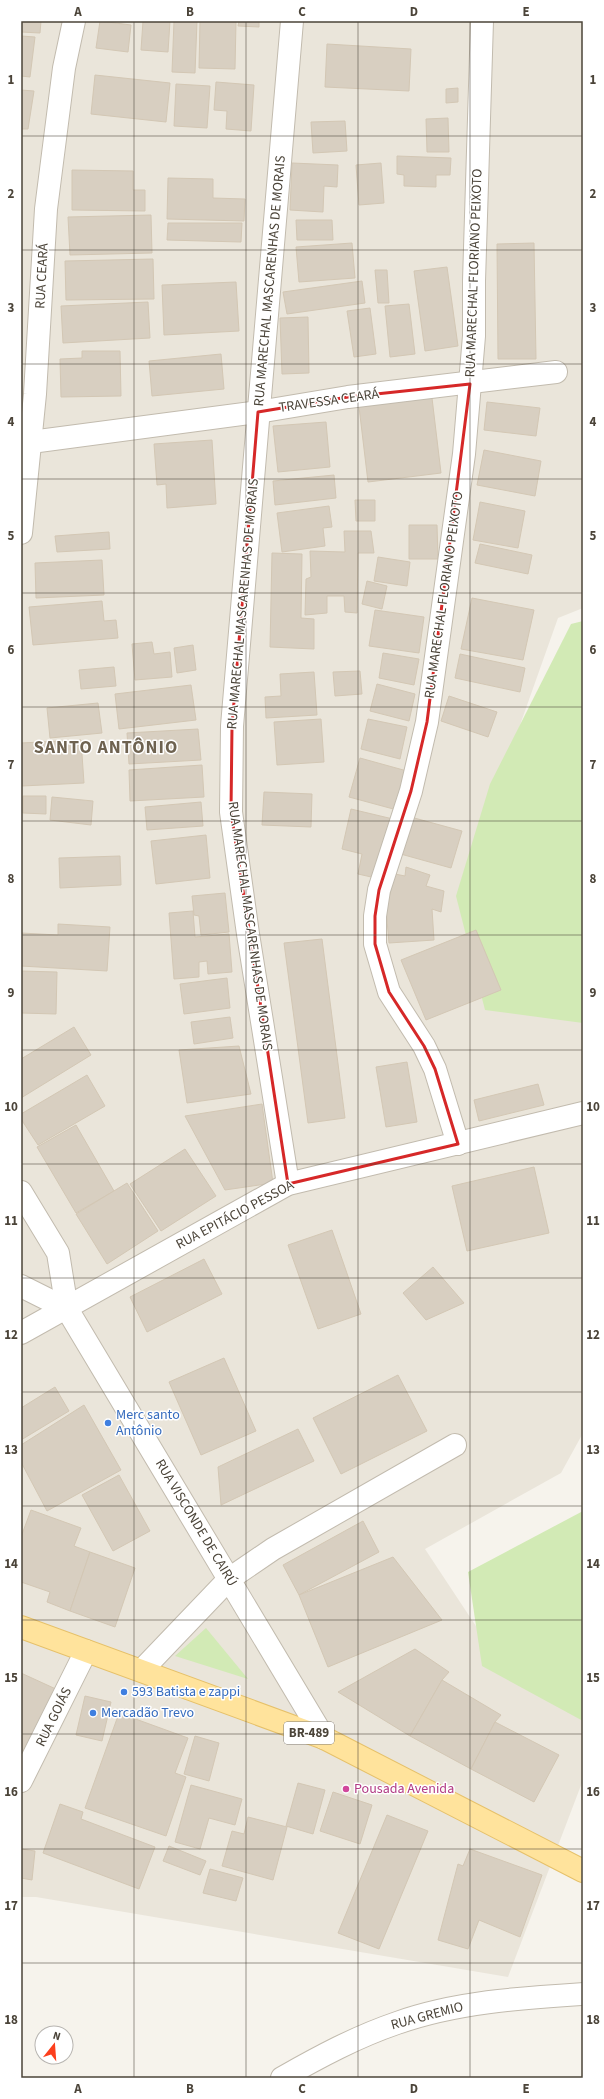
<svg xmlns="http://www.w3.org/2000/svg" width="604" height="2099" font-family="'Source Sans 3',sans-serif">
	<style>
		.residential { fill: #eae5da }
		.green { fill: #d2eab5 }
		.building { fill: #d8cfc1; stroke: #d3c7b4 }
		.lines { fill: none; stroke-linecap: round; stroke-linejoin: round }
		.minor-casing { stroke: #c2bbae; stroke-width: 24 }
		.primary-casing { stroke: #e6c16a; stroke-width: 24 }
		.minor { stroke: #fff; stroke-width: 22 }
		.primary { stroke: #ffe39c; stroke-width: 22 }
		.marked { fill: none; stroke: #d62828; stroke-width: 3; stroke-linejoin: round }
		.grid { fill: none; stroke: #4b4439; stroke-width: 1; stroke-opacity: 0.55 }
		.shop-dot { fill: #3f7fe0; stroke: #fff; stroke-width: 1.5 }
		.hotel-dot { fill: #d1479c; stroke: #fff; stroke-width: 1.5 }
		.labels { text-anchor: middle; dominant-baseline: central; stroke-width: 3; stroke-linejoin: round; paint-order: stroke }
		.shield { fill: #fff; stroke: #817c74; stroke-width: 1 }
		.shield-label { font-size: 13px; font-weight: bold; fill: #4b4439 }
		.street-label { font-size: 14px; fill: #4b4439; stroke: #fff }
		.shop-label { font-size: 14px; fill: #366cbe; stroke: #fff; text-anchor: start }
		.hotel-label { font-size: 14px; fill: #b23c85; stroke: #fff; text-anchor: start }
		.district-label { font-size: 18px; font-weight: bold; letter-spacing: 1px; fill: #6e6250; stroke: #fff }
		.neatline { fill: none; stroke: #4b4439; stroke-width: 1.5 }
		.grid-label { font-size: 13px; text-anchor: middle; font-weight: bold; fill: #4b4439 }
	</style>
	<rect width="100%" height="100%" fill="#f6f3ec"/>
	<polygon class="residential" points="21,21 583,21 583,608 558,618 483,829 583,996 583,1433 561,1473 425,1549 501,1664 583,1713 583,1780 508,1977 36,1897 21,1897"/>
	<g class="green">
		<polygon points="583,621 583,1023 485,1010 456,896 490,784 571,624"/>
		<polygon points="583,1511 583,1721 482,1666 468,1572"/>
		<polygon points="206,1628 248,1679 175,1656"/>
	</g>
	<g class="building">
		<polygon points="21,21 41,21 40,33 21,32"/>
		<polygon points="100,21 131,25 128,52 96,48"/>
		<polygon points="143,21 170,21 168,52 141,50"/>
		<polygon points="174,21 197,21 195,73 172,72"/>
		<polygon points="200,21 236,21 235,69 199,68"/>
		<polygon points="239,21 259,21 259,27 238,26"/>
		<polygon points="21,36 35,37 30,77 21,76"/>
		<polygon points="327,44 411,49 409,91 325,87"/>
		<polygon points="95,75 170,83 166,122 91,114"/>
		<polygon points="216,82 254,85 251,131 226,129 227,111 214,110"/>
		<polygon points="176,84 210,86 207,128 174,126"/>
		<polygon points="458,88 458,102 446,103 446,89"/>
		<polygon points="21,90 34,91 28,129 21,129"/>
		<polygon points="448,118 449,152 427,152 426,119"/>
		<polygon points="345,121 347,151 313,153 311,122"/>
		<polygon points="397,156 451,158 450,175 436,175 436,187 404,186 404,175 397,174"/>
		<polygon points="292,163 338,165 337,187 324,186 323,212 290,210"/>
		<polygon points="381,163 384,203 359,205 356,165"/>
		<polygon points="72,170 133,171 133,190 145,190 145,211 72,210"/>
		<polygon points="168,178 213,179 213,198 245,199 244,221 167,219"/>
		<polygon points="151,215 152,253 70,255 68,217"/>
		<polygon points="296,220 332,220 333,240 297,240"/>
		<polygon points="168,223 242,223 241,242 167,240"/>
		<polygon points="352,243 355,278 299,282 296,247"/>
		<polygon points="534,243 536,359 498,359 497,244"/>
		<polygon points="153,259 154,299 66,300 65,261"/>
		<polygon points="447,267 458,346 425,351 414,271"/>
		<polygon points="375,270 387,270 389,303 378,303"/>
		<polygon points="362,281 365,303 287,314 283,292"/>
		<polygon points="236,282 239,331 164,335 162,285"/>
		<polygon points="148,302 150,338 63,343 61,306"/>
		<polygon points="409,304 415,354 390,357 385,306"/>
		<polygon points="370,308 376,354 354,357 347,311"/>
		<polygon points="308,317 309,373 282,374 280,318"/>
		<polygon points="82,351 120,351 121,396 61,397 60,359 82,358"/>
		<polygon points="221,354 224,389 152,396 149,361"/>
		<polygon points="432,398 441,473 368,482 359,407"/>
		<polygon points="487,402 540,408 536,436 484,430"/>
		<polygon points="326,422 330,467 278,472 273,426"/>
		<polygon points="212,440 216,504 167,508 166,484 157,485 154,444"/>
		<polygon points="484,450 541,461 535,496 477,485"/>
		<polygon points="334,475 336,498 275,505 273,481"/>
		<polygon points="355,500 375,500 375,521 356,521"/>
		<polygon points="480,502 525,511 518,548 473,540"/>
		<polygon points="329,506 332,527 323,528 325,546 282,552 277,513"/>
		<polygon points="409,525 437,525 438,559 409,559"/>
		<polygon points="344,531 371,531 374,553 358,553 357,613 345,612 344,596 327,596 327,613 305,615 306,579 311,577 310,551 345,552"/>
		<polygon points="109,532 110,549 57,552 55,536"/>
		<polygon points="480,544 532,555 528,574 475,563"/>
		<polygon points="272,553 302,554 301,618 314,619 314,649 270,647"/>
		<polygon points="378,557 410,562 407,586 374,581"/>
		<polygon points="102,560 104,595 36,598 35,563"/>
		<polygon points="367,581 387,586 382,609 362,604"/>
		<polygon points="472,598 534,610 523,660 461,649"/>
		<polygon points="102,601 104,621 116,620 118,638 33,645 29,607"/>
		<polygon points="375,610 424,617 419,653 369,646"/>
		<polygon points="152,642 154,654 170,652 172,677 135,680 132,644"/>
		<polygon points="193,645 196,670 177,673 174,648"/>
		<polygon points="383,653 419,659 414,685 379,678"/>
		<polygon points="460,654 525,668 520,692 455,678"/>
		<polygon points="114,667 116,686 81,689 79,670"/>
		<polygon points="360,671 362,694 335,696 333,672"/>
		<polygon points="314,672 317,715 266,718 265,697 281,696 280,674"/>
		<polygon points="377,684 415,694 409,721 370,711"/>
		<polygon points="191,685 196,720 119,729 115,694"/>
		<polygon points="449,696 497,712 488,737 441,721"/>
		<polygon points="98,703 102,733 50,738 47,708"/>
		<polygon points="321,719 324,762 277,765 274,722"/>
		<polygon points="368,719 407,727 400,759 361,749"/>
		<polygon points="198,729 201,760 129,764 127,733"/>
		<polygon points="81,740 84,783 22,786 21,743"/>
		<polygon points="360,758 407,771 397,810 349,797"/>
		<polygon points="202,765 204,797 130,801 129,770"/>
		<polygon points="264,792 312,794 311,827 262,825"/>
		<polygon points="23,796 46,796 46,814 23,813"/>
		<polygon points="52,797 93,801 91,825 50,820"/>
		<polygon points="201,802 203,826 147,830 145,807"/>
		<polygon points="351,809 393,819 380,879 358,874 362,854 342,849"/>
		<polygon points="407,816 462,831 451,868 397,853"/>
		<polygon points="206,835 210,878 156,884 151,841"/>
		<polygon points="120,856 121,885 60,888 59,858"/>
		<polygon points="406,867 430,875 426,886 444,891 441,912 432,909 434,940 389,943 386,909 395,874 405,876"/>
		<polygon points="225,893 229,932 201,935 199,916 194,915 192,896"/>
		<polygon points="193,911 195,937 229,934 232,972 208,974 207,961 199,962 199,977 174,979 169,913"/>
		<polygon points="58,924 110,927 107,971 21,966 21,933 58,935"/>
		<polygon points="476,930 501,990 426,1020 401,960"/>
		<polygon points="322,939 345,1118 308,1123 284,943"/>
		<polygon points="21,971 57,972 56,1014 21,1013"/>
		<polygon points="227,978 230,1008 184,1014 180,984"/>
		<polygon points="230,1017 233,1038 194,1044 191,1022"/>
		<polygon points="74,1027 91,1055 21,1098 21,1059"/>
		<polygon points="239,1046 251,1094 187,1103 179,1050"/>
		<polygon points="407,1062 417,1122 386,1127 376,1067"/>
		<polygon points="87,1075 105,1106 38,1145 21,1119 21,1114"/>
		<polygon points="538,1084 544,1105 479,1121 474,1100"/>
		<polygon points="262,1104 273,1183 225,1190 185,1116"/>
		<polygon points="76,1125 114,1191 76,1213 37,1147"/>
		<polygon points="185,1149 216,1196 161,1231 130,1184"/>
		<polygon points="534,1167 549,1233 467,1251 452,1186"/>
		<polygon points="127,1183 158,1231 107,1264 76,1214"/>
		<polygon points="332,1230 361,1314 318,1329 288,1245"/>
		<polygon points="204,1259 222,1294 147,1332 130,1297"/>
		<polygon points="433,1267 464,1303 426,1320 403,1293"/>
		<polygon points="224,1358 256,1431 201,1455 169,1382"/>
		<polygon points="398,1375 427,1431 341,1474 313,1418"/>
		<polygon points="55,1387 69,1411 21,1440 21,1408"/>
		<polygon points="84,1405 121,1470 47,1511 21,1462 21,1445"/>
		<polygon points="298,1429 314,1461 221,1505 218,1467"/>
		<polygon points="119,1475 150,1531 113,1551 82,1495"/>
		<polygon points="31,1510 81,1528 74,1546 90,1552 70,1611 47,1602 50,1592 21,1582 21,1537"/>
		<polygon points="363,1521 379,1552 299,1595 283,1565"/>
		<polygon points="90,1552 135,1568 115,1627 70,1611"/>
		<polygon points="393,1557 442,1620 328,1667 299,1595"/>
		<polygon points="415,1649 449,1672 442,1680 410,1736 338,1692"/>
		<polygon points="21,1673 58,1690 27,1758 21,1755"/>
		<polygon points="442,1680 501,1715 495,1722 471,1769 410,1736"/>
		<polygon points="85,1696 111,1702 102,1741 76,1735"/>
		<polygon points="119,1713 188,1738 175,1773 186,1777 166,1836 85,1808"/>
		<polygon points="495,1722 559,1755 534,1802 471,1769"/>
		<polygon points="195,1736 219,1743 209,1781 184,1774"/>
		<polygon points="298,1783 325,1790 313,1834 286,1826"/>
		<polygon points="191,1785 242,1799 235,1825 209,1818 200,1849 175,1842"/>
		<polygon points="333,1792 372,1805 360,1844 320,1831"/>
		<polygon points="60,1804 83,1812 81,1819 155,1847 139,1889 43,1853"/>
		<polygon points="387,1815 428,1831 379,1949 338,1933"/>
		<polygon points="248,1817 287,1827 273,1880 222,1866 232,1831 244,1834"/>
		<polygon points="169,1846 206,1861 200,1875 163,1861"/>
		<polygon points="21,1849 35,1851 32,1880 21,1878"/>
		<polygon points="470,1849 542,1875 520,1937 479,1920 468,1949 438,1940 458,1864 463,1866"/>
		<polygon points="210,1869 243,1878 236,1901 203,1893"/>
	</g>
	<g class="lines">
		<defs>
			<g id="minor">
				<polyline points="31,442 258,412 348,397 556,372"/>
				<polyline points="21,533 35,394 46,209 64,68 74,21"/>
				<polyline points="458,1144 435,1069 424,1046 389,992 375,944 375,916 379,890 411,791 427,722 464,454 474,336 474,281 482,21"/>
				<polyline points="288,1184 248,934 231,812 232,726 292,21"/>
				<polyline points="21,1192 58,1253 67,1309 324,1738"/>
				<polyline points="21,1286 67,1309"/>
				<polyline points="21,1333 288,1184 583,1113"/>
				<polyline points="142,1670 229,1579 273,1549 455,1445"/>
				<polyline points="21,1781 86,1651"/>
				<path d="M 282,2078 C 319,2057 356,2037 397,2023 C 456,2002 521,1998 583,1994"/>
			</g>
			<polyline id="primary" points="21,1627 324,1738 583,1871"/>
		</defs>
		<use href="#minor" class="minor-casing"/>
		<use href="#primary" class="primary-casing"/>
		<use href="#minor" class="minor"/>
		<use href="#primary" class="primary"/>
	</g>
	<path class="marked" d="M 470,384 L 427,722 L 411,791 L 379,890 L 375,916 L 375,944 L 389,992 L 424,1046 L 435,1069 L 458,1144 L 288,1184 L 231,812 L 232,726 L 258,412 L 348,397 Z"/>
	<path class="grid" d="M 134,21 L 134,2078M 246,21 L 246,2078M 358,21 L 358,2078M 470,21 L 470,2078M 21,136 L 583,136M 21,250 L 583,250M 21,364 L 583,364M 21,479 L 583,479M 21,593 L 583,593M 21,707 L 583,707M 21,821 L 583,821M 21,935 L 583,935M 21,1050 L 583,1050M 21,1164 L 583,1164M 21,1278 L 583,1278M 21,1392 L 583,1392M 21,1506 L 583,1506M 21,1620 L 583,1620M 21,1734 L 583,1734M 21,1849 L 583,1849M 21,1963 L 583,1963"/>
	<g class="shop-dot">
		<circle cx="108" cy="1423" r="4"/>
		<circle cx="124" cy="1692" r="4"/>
		<circle cx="93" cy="1713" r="4"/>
	</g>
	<circle class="hotel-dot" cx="346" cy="1789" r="4"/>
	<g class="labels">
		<rect class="shield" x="284" y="1722" width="50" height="22" rx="3"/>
		<g class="shield-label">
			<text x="309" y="1733">BR-489</text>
		</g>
		<g class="street-label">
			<text transform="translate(474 273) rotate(-88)">RUA MARECHAL FLORIANO PEIXOTO</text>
			<text transform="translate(42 276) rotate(-87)">RUA CEARÁ</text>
			<text transform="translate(270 281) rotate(-85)">RUA MARECHAL MASCARENHAS DE MORAIS</text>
			<text transform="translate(329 401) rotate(-8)">TRAVESSA CEARÁ</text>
			<text transform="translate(444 595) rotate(-82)">RUA MARECHAL FLORIANO PEIXOTO</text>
			<text transform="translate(243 604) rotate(-85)">RUA MARECHAL MASCARENHAS DE MORAIS</text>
			<text transform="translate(250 926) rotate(82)">RUA MARECHAL MASCARENHAS DE MORAIS</text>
			<text transform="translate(235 1215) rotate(-28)">RUA EPITÁCIO PESSOA</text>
			<text transform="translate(196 1523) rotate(59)">RUA VISCONDE DE CAIRÚ</text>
			<text transform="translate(54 1717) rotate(-64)">RUA GOIÁS</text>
			<text transform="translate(427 2016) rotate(-15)">RUA GREMIO</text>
		</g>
		<g class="shop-label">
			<text x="116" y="1415">Merc santo<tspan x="116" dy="16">Antônio</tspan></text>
			<text x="132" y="1692">593 Batista e zappi</text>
			<text x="101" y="1713">Mercadão Trevo</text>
		</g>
		<g class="hotel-label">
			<text x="354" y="1789">Pousada Avenida</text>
		</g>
		<g class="district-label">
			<text x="106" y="747">SANTO ANTÔNIO</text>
		</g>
	</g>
	<rect width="604" height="2099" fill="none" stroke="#ffffff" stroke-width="44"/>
	<g transform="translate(54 2045) rotate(17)"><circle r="19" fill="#ffffff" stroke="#b7b4b0"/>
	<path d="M0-3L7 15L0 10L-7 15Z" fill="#fc3f1d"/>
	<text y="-6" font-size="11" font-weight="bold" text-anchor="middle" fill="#4b4439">N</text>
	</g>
	<rect x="22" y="22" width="560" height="2055" class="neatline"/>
	<g class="grid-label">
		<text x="78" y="16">A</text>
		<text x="190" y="16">B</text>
		<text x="302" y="16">C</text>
		<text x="414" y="16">D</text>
		<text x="526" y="16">E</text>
		<text x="11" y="84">1</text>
		<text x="593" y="84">1</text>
		<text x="11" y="198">2</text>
		<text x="593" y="198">2</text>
		<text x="11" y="312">3</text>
		<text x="593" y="312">3</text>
		<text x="11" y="426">4</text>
		<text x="593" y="426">4</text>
		<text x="11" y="540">5</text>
		<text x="593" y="540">5</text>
		<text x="11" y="654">6</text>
		<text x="593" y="654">6</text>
		<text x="11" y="769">7</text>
		<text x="593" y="769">7</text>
		<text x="11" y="883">8</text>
		<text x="593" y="883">8</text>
		<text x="11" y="997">9</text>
		<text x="593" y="997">9</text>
		<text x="11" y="1111">10</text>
		<text x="593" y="1111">10</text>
		<text x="11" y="1225">11</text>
		<text x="593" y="1225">11</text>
		<text x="11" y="1339">12</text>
		<text x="593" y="1339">12</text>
		<text x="11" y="1454">13</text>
		<text x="593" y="1454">13</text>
		<text x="11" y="1568">14</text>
		<text x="593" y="1568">14</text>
		<text x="11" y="1682">15</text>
		<text x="593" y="1682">15</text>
		<text x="11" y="1796">16</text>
		<text x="593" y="1796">16</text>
		<text x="11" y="1910">17</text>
		<text x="593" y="1910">17</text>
		<text x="11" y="2024">18</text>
		<text x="593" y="2024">18</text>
		<text x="78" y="2093">A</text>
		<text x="190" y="2093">B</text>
		<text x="302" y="2093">C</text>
		<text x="414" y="2093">D</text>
		<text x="526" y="2093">E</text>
	</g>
</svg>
